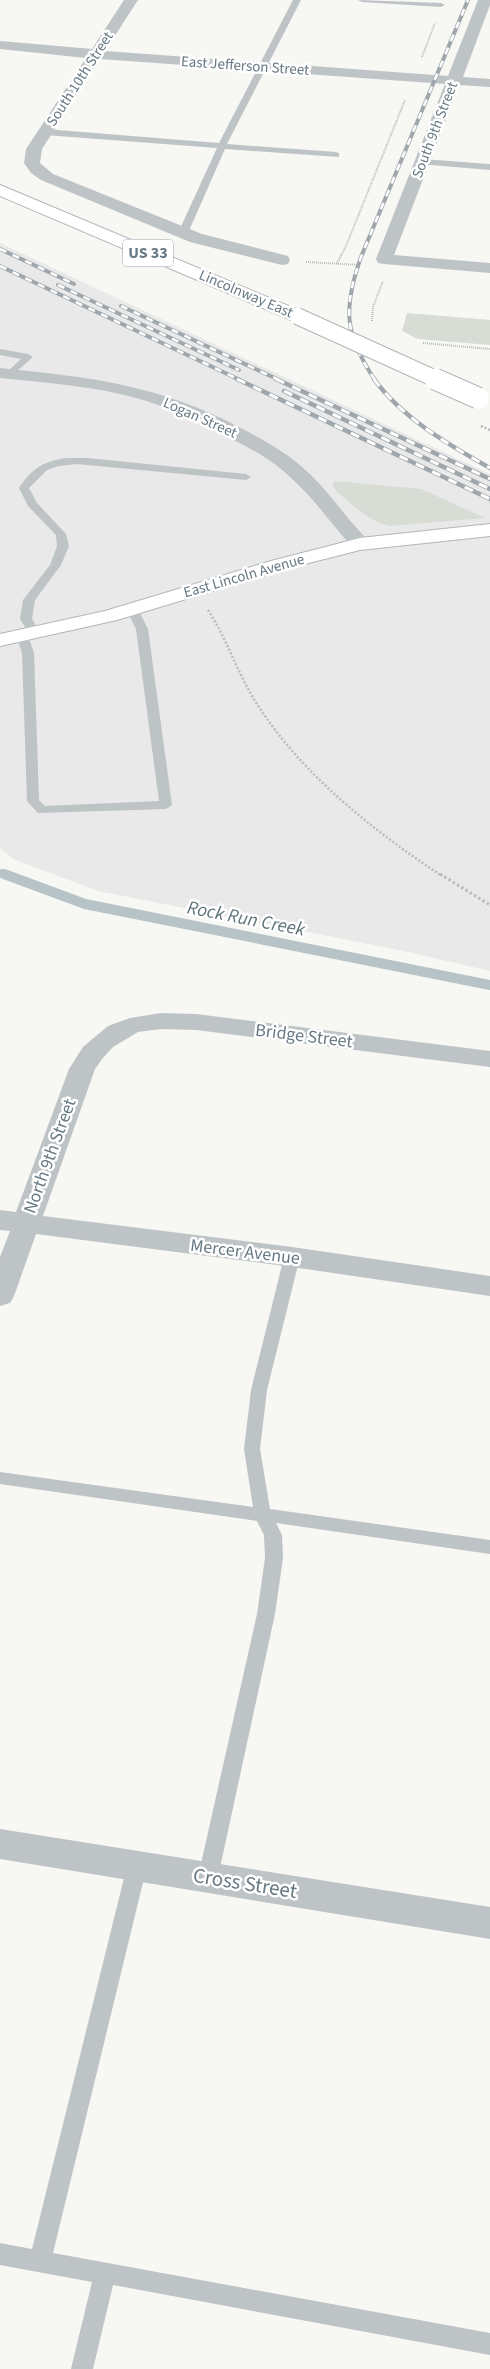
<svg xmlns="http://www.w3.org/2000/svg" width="490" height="2369" font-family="'Source Sans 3',sans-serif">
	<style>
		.built { fill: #e8e9e8 }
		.green { fill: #d7dcd4 }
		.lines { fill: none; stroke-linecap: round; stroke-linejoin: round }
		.stream-far1 { stroke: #b6c3c7; stroke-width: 8 }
		.stream { stroke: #b6c3c7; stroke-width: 10 }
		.secondary-casing { stroke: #b1b7bb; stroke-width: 2 }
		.highway-casing { stroke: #b2b6b9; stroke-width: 2 }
		.path-far2 { stroke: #b9bcbe; stroke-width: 2; stroke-dasharray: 1 1; stroke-linecap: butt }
		.path-far1 { stroke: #b9bcbe; stroke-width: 2.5; stroke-dasharray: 2 2; stroke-linecap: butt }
		.path { stroke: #b9bcbe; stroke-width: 3; stroke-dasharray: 2.5 2.5; stroke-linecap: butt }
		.lane { fill: #bec3c6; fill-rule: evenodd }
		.street { fill: #bec3c6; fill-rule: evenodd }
		.secondary { fill: #fff; fill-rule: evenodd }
		.highway { fill: #fff; fill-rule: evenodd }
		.rail-far1-casing { stroke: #a0a7ac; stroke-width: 4 }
		.rail-casing { stroke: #a0a7ac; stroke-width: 4.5 }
		.rail-far1 { stroke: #fff; stroke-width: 2.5; stroke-dasharray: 7; stroke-linecap: butt }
		.rail { stroke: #fff; stroke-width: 3; stroke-dasharray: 9; stroke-linecap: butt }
		.highway-bridge-far1-casing { stroke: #b2b6b9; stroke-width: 18; stroke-linecap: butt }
		.highway-bridge-casing { stroke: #b2b6b9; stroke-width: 23; stroke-linecap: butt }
		.highway-bridge-far1 { stroke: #fff; stroke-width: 16 }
		.highway-bridge { stroke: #fff; stroke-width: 21 }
		.labels { text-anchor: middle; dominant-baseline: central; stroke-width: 5; stroke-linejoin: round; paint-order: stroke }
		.far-street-label { font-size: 15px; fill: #677984; stroke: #fff }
		.shield { fill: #fff; stroke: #95a1a9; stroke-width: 1 }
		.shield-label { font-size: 16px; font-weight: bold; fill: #677984 }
		.street-label { font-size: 18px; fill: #677984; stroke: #fff }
		.water-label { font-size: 19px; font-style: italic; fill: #5e7479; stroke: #fff }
		.near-street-label { font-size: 21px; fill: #677984; stroke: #fff }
	</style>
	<rect width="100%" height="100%" fill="#f7f7f4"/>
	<polygon class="built" points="0,243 490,474 490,971 404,951 98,891 13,859 0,848"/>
	<g class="green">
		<polygon points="407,313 490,320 490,345 418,339 402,331"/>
		<path d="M 334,481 L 421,489 L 485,518 L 389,526 C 367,520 353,505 336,491 L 333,486 Z"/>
	</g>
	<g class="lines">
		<polyline class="stream-far1" points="0,873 7,876"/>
		<polyline class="stream" points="4,874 85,904 490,985"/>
		<defs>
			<polygon id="secondary" points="490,524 490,536 360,550 285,569 117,620 0,646 0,634 105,611 271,561 360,538"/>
			<polygon id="highway" points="0,185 303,312 306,316 303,320 291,320 0,196"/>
		</defs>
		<use href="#secondary" class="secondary-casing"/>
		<use href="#highway" class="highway-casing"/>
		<g class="path-far2">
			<polyline points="422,57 435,23"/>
			<polyline points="306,262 360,265"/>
			<polyline points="337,263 346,246 405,100"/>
			<polyline points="372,321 373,307 383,281"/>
			<polyline points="423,343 490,349"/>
		</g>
		<g class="path-far1">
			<polyline points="481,426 490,430"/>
			<path d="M 208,610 C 227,639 237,672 255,701 C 301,774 371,829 442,876"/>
		</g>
		<polyline class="path" points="440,874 490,905"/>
		<g class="lane">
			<polygon points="293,0 301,0 227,144 336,152 339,153 339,157 225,149 188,233 183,236 178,233 217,148 45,135 41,132 45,129 219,143"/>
			<polygon points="358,0 441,3 445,5 441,7 362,2"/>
			<polygon points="422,159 490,164 490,170 419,164 418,162"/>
			<polygon points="0,349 28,354 33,357 10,377 5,374 21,359 0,355"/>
			<path d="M 67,458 L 87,458 L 246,474 L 251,477 L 246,480 L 77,464 L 59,466 L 47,470 L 29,488 L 37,503 L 66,534 L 69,546 L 61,565 L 35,600 L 32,619 L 40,633 L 34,636 L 30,635 L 20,619 L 23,600 L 50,565 L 57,546 L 56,535 L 28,506 L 19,488 C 31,469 44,461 67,458 Z"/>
			<polygon points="132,606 138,609 148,629 172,805 166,809 38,813 27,801 22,653 16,635 22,632 28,635 34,653 39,800 45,806 159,801 136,629 126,609"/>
			<polygon points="292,1252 297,1253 300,1257 267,1390 260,1449 270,1509 490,1540 490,1554 276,1523 282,1535 283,1558 275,1614 218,1877 215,1883 208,1885 201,1883 198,1877 257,1614 265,1558 264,1535 257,1521 0,1484 0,1472 253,1507 244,1449 251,1390 284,1257 287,1253"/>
			<polygon points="137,1858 144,1860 147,1866 53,2253 490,2333 490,2355 113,2285 93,2369 71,2369 92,2282 0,2265 0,2243 32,2249 127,1866 130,1860"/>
		</g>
		<g class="street">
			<polygon points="124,0 138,0 105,51 448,76 478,0 490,0 490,5 463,77 490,79 490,87 459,85 394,255 490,263 490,273 384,264 378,263 376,259 445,84 100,59 42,149 40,163 53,174 202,234 288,256 290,260 288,264 282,265 190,242 41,180 31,173 24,163 26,149 86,58 0,49 0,41 92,49"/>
			<path d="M 0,368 C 91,377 159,385 241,428 C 263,440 284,451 302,467 C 320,482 333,500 348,518 C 355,527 364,535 370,544 L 367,548 L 360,550 L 353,548 C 332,525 314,498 290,477 C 273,460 251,449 230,438 C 202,423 173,409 143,400 C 97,386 47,383 0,378 Z"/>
			<polygon points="161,1013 196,1014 490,1051 490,1067 196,1030 161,1029 138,1032 113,1047 102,1059 95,1069 43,1216 292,1247 490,1276 490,1296 292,1267 36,1234 14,1296 10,1303 0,1306 0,1257 10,1231 0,1230 0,1210 16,1212 69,1069 83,1047 108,1026 130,1018"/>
			<polygon points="0,1829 490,1907 490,1939 0,1859"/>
		</g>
		<use href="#secondary" class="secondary"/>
		<use href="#highway" class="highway"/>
		<defs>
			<g id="rail-far1">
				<polyline points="0,249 74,284"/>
				<polyline points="0,266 240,380"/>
				<polyline points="58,285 239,370"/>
				<polyline points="121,306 279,380"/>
				<path d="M 375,380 C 344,334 343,308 361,257 L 468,0"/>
			</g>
			<g id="rail">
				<polyline points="237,379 490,499"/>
				<polyline points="276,379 490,479"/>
				<path d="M 374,379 C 402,418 449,445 490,468"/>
				<polyline points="284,391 490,489"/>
			</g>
		</defs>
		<use href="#rail-far1" class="rail-far1-casing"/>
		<use href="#rail" class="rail-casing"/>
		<use href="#rail-far1" class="rail-far1"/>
		<use href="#rail" class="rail"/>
		<defs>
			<polyline id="highway-bridge-far1" points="297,316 438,380"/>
			<polyline id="highway-bridge" points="435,379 478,398"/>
		</defs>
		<use href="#highway-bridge-far1" class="highway-bridge-far1-casing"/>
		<use href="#highway-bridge" class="highway-bridge-casing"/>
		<use href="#highway-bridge-far1" class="highway-bridge-far1"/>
		<use href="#highway-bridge" class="highway-bridge"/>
	</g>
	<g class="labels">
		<g class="far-street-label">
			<text transform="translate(245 66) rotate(4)">East Jefferson Street</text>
			<text transform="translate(80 79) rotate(-57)">South 10th Street</text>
			<text transform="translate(435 130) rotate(-69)">South 9th Street</text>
			<text transform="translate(246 294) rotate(23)">Lincolnway East</text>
			<text transform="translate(200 418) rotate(24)">Logan Street</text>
			<text transform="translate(244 576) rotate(-16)">East Lincoln Avenue</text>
		</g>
		<rect class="shield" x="123" y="239.5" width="50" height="27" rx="4"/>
		<g class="shield-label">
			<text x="148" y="253">US 33</text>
		</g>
		<g class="street-label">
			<text transform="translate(304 1036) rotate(7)">Bridge Street</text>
			<text transform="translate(50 1156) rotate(-70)">North 9th Street</text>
			<text transform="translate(245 1252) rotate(7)">Mercer Avenue</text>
		</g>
		<g class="water-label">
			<text transform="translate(246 919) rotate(11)">Rock Run Creek</text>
		</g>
		<g class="near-street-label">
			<text transform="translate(245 1883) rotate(9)">Cross Street</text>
		</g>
	</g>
</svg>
